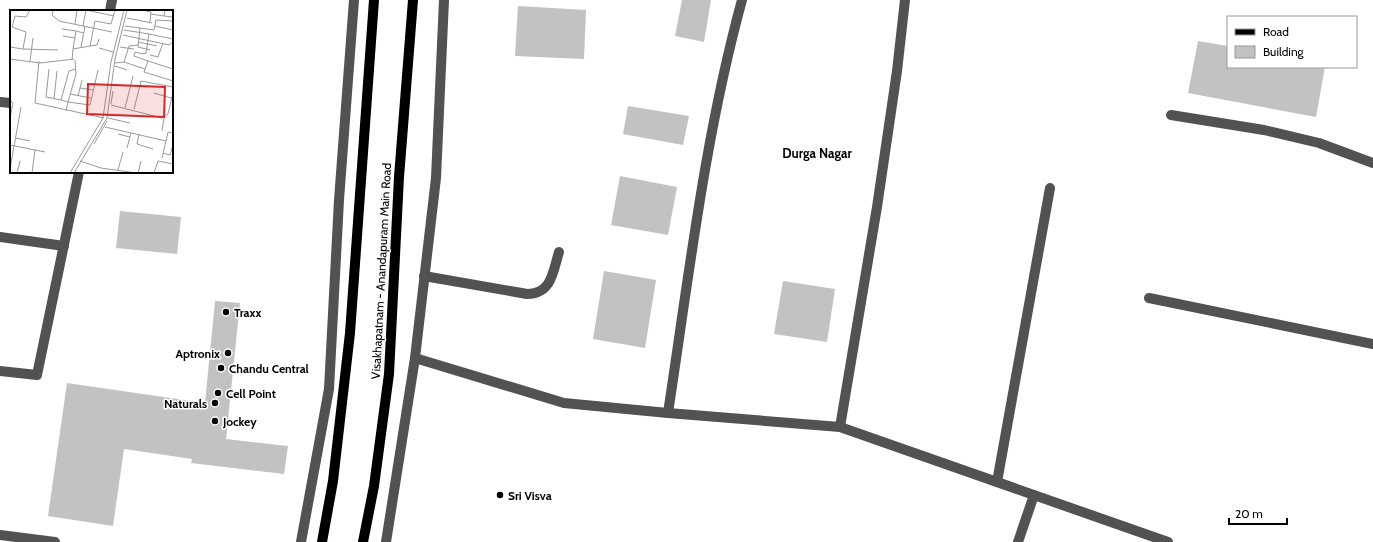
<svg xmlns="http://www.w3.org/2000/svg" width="1373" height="542" font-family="Cabin,sans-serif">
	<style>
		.building { fill: #c2c2c2 }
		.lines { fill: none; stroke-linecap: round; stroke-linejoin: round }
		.minor { stroke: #525252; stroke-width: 10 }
		.major { stroke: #000; stroke-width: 10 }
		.poi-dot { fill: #000; stroke: #fff; stroke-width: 1.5 }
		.labels { text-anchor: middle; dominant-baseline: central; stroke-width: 3; stroke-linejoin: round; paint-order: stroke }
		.street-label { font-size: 12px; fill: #000; stroke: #fff }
		.poi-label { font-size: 12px; font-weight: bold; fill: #000; stroke: #fff; text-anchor: start }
		.neighbourhood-label { font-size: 13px; font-weight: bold; fill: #000; stroke: #fff }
		.inset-road { fill: none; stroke: #999; stroke-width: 1 }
		.view { fill: #d62828; fill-opacity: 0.15; stroke: #d62828; stroke-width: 2 }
		.inset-edge { fill: none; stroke: #000; stroke-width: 2 }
	</style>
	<rect width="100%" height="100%" fill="#fff"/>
	<g class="building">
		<polygon points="682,0 711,0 704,42 675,36"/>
		<polygon points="518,6 586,10 584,59 515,56"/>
		<polygon points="1198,41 1228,46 1228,67 1325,67 1316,117 1188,93"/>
		<polygon points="628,106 689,116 683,145 623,134"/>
		<polygon points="620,176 677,187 668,235 611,225"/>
		<polygon points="120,211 181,217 177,254 116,248"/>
		<polygon points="604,271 656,280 645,348 593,339"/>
		<polygon points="783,281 835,289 827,342 774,334"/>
		<polygon points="215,301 240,303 226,439 288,446 284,474 191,463 192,459 124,449 113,526 48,516 67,383 205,403"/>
	</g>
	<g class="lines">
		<g class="minor">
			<polyline points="110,11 112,0"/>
			<polyline points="0,102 11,103"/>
			<polyline points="1171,115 1264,130 1319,143 1373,163"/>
			<polyline points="0,237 64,246"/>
			<path d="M 424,276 L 527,294 C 552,294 553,271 559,252"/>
			<polyline points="1149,298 1373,344"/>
			<polyline points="415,358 564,403 668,413 840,427 1168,542"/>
			<polyline points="0,371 37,375 79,172"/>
			<path d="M 668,413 C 689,275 705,135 742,0"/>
			<polyline points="840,427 877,207 897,71 905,0"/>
			<polyline points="997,482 1050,188"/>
			<polyline points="0,535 55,542"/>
			<polyline points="301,542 329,389 339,200 354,0"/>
			<polyline points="386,542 415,358 436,178 444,0"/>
			<polyline points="1018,542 1034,495"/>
		</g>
		<g class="major">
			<polyline points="322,542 333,481 350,333 374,0"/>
			<polyline points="363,542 374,486 389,374 399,177 413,0"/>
		</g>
	</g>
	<g class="poi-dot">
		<circle cx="226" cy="312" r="4"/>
		<circle cx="228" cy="353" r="4"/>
		<circle cx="221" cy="368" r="4"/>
		<circle cx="218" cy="393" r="4"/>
		<circle cx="215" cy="403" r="4"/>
		<circle cx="215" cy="421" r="4"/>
		<circle cx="500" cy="495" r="4"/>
	</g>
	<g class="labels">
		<g class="street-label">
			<text transform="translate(381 271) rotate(-87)">Visakhapatnam - Anandapuram Main Road</text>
		</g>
		<g class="poi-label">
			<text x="234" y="312">Traxx</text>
			<text x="220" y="353" text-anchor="end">Aptronix</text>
			<text x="229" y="368">Chandu Central</text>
			<text x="226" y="393">Cell Point</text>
			<text x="207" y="403" text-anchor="end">Naturals</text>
			<text x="223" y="421">Jockey</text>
			<text x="508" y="495">Sri Visva</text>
		</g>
		<g class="neighbourhood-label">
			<text x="817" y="153">Durga Nagar</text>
		</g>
	</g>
	<g transform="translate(10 10)">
		<rect width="163" height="163" fill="#fff"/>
		<path class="inset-road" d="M 20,0 L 16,7 L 5,6 L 2,17 L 16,22 L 13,39 L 48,40M 43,0 L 42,5 L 49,11 L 102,22M 76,0 L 104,6M 155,0 L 154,6 L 163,7M 136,1 L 141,2 L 140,12M 141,4 L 154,6M 117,8 L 142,13M 65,14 L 67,0M 73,16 L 76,0M 115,16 L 144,20 L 146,10 L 163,11M 145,16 L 163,20 L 163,16M 130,18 L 128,37 L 140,40M 52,19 L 66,21M 114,20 L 139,24 L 136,43 L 133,44 L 125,42 L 124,46 L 138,51M 139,24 L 163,29M 113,25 L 159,35 L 163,32M 53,26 L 65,28M 128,32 L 147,36M 80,36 L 87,35 L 89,29M 0,37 L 13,39M 71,37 L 75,16M 110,37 L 124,39M 89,38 L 103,42M 63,39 L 66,21 L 74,23M 140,45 L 148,47 L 153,33M 0,49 L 30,53 L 64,49M 62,50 L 63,39 L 80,36 L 85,11 L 101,14 L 105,0M 65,50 L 66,64 L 58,92 L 80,95 L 88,60M 20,51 L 23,28M 29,51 L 25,93 L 94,108M 114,52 L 119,36 L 128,35M 105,53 L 114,52 L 135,59M 105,56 L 117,60M 39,59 L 36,87 L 51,90M 163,59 L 138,51 L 134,62 L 163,71M 70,78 L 83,80M 144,83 L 161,88M 60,84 L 81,88M 68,86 L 72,70M 44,89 L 47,61M 0,90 L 3,93 L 0,108M 101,94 L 103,81M 101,95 L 152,108 L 158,104 L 163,82M 115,98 L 123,66M 124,99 L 131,71 L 163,77M 56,101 L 58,92 L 51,90 L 59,61 L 66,59M 98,108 L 120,113M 95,117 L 156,131 L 152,148M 152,121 L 154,108M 108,124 L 120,127M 129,124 L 127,134 L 143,139M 6,128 L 20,131M 156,131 L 158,122 L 163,123M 84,134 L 97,111M 0,135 L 35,142M 117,138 L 121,123M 153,143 L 160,145 L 163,135M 70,151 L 91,158 L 126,163M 0,159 L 11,97M 108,160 L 113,142M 7,163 L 10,151M 22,163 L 25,140M 60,163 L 93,108 L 101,52 L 114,0M 64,163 L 97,108 L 105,49 L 117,0M 128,163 L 131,151M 144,163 L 148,151 L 163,154"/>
		<path class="view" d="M 78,74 L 155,77 L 154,107 L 77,104 Z"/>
		<rect width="163" height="163" class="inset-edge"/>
	</g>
	<rect x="1227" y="16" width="130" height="52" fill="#ffffff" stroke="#999999"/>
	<rect x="1235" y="29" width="20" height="6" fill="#000000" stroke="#999999"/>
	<text x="1263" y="36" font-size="12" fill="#000000">Road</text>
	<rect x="1235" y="46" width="20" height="12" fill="#c2c2c2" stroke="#999999"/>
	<text x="1263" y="56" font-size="12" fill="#000000">Building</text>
	<path d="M1229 518v6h58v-6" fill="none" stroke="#000000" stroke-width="2"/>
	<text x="1235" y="518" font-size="12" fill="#000000" stroke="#ffffff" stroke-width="3" paint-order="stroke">20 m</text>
</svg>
